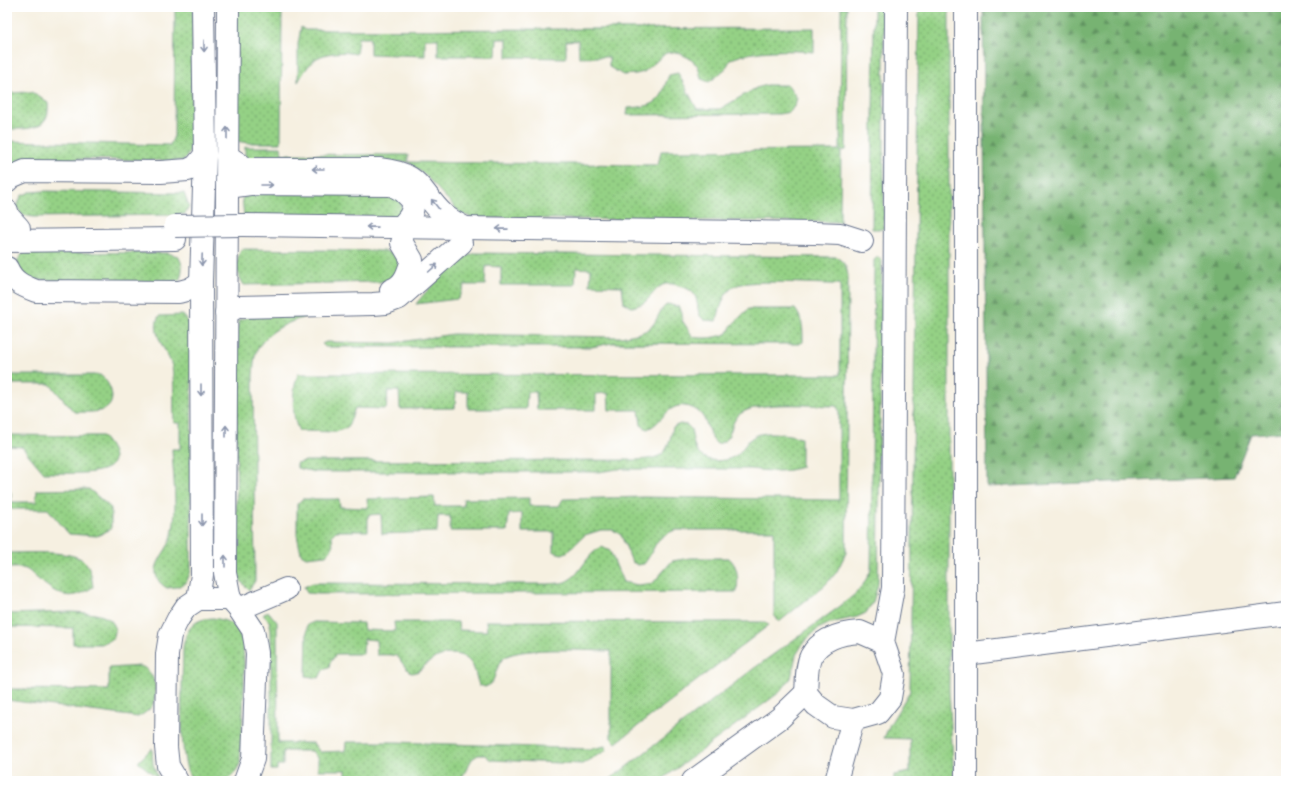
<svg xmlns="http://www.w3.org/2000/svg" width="1293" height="788" font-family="'Sorts Mill Goudy',serif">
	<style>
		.green { fill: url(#green-dots); stroke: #588072 }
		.forest { fill: url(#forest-firs); stroke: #497168 }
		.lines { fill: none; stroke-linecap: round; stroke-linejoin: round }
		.street-casing { stroke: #68738c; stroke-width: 24 }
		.street { stroke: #fff; stroke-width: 22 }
		.street-bridge-casing { stroke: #68738c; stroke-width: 24; stroke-linecap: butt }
		.street-bridge { stroke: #fff; stroke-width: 22 }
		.oneway { stroke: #8d97ae }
	</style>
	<defs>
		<pattern id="green-dots" width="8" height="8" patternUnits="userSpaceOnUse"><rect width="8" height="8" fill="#94d185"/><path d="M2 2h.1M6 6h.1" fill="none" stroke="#78aa70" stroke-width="1.8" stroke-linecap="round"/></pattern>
		<pattern id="forest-firs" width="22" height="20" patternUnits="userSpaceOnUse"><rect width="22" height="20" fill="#77b372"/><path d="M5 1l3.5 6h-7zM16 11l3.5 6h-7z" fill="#619261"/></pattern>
	</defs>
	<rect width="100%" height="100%" fill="#fff"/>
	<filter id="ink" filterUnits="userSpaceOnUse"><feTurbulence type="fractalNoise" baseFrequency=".025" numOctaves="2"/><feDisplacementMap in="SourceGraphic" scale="8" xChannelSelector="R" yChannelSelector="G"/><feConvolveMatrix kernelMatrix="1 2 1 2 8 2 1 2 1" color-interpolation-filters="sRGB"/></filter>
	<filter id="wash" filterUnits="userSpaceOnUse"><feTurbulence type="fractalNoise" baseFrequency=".012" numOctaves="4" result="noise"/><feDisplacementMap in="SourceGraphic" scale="16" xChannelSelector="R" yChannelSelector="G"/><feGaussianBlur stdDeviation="0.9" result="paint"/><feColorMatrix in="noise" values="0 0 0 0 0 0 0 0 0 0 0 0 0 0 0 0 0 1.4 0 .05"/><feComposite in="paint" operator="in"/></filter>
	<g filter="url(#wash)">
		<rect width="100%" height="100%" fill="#f6f0e1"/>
		<g class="green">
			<polygon points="175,7 193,7 191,149 184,161 25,158 7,165 7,141 170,145 174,136"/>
			<polygon points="236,7 282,7 281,143 248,143 236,141"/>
			<polygon points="841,7 847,7 846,150 841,151 840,222 475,218 461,214 425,175 408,162 262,160 249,160 245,156 245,147 281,147 282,154 408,155 408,162 658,165 661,151 840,150"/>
			<polygon points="874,7 884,7 884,229 872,229"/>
			<polygon points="919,7 949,7 949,689 954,781 894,781 894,775 910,772 910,739 884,738 890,724 910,691"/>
			<path d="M 301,27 L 305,30 L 814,28 L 814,52 C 787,50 757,49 731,59 L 724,71 L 709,82 L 701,79 L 698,66 L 689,58 L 677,52 L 666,53 L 644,72 L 636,74 L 623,75 L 609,67 L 609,57 L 579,57 L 578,40 L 566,41 L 566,58 L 507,57 L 507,39 L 497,39 L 496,56 L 438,56 L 438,39 L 425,39 L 425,56 L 370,54 L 370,38 L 358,38 L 356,54 C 345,51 322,52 313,61 C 307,67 302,75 298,82 L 298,44 Z"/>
			<path d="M 678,73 L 697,109 L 720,109 L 756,88 L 767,85 L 788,85 L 797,98 L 795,105 L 790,112 L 779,114 L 627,115 L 628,108 C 640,107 656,107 662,94 C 665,87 666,81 669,75 Z"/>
			<path d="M 31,92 L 41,97 L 48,103 C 51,131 27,129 7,129 L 7,93 Z"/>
			<polygon points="44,191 184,193 189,207 185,214 175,215 33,217 22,215 17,207 21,196 30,192"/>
			<polygon points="378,192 398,197 402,206 403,215 396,218 244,216 242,198 251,193"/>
			<path d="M 242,249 L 384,251 L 396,254 L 401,267 L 391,280 L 380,282 L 244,285 C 237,275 234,260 242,249 Z"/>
			<path d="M 24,252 L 167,253 L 178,256 C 183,264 183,269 180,279 L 173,282 L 31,280 L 20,272 L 17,261 Z"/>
			<path d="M 476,253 L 836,257 C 848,264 848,272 848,284 L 846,553 L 836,573 L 825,585 L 779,622 L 774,615 L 774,530 L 675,530 C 651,540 658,546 644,564 L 638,565 L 632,562 L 621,535 L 613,530 L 601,530 L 585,535 L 567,552 L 562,554 L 554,552 L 554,532 L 522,532 L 522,513 L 509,514 L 507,531 L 450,531 L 450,516 L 438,516 L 437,532 L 382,534 L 381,514 L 368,515 L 368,531 L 336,531 L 332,535 L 333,547 L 326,555 L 306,557 L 301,554 L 297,535 L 297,504 L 302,499 L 339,499 L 340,507 L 368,508 L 367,499 L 434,497 L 435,506 L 464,506 L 463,499 L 529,498 L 529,506 L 559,506 L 563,499 L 644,497 L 839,500 L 839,410 L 836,406 C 812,406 759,400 740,414 C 728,423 734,441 717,444 C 704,434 711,410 685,406 C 667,403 661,425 647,429 L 641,425 L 639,410 L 609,410 L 608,393 L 596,394 L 596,410 L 537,410 L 536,392 L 527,392 L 526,409 L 468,409 L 468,392 L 456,392 L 455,408 L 400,409 L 399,391 L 388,391 L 386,409 L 355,408 L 348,427 L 336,432 L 299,431 C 291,417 292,389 298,374 L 840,375 L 840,284 C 818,285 752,278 735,286 C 722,292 721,310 716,321 L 704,320 L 700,316 C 697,310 698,298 693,293 C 691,290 686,288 682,287 C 661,278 658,289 646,301 C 643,304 636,306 632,307 L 624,303 L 622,286 L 590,285 L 591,269 L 576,268 L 575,285 L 501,285 L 501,267 L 486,266 L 485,285 L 465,285 L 458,299 L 416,304 C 423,295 430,287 439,279 C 454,265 455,259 476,253 Z"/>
			<polygon points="878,257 882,261 878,584 873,602 866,613 857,617 830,623 818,629 804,642 796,655 791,678 780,692 660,781 608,781 753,669 839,607 854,595 863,585 871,570 874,260"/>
			<path d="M 668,304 L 679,307 L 682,312 L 682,320 L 693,337 C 706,339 716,338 728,333 L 731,326 L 748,309 L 795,309 C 803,319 803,329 803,342 L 799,344 L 781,344 L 612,343 L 592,347 L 325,347 L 322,344 L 326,342 L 393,343 L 453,334 L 620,337 C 629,335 645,334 652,326 C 659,318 659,309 668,304 Z"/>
			<path d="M 314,314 C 292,321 269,328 257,350 C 254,356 254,367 253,375 L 255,581 L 249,590 C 240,582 237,575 236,563 L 237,328 L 239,320 L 248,317 Z"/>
			<path d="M 183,315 L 192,326 L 191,571 L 186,583 L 177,587 L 167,588 C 162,585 157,581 156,574 C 154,561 170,548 172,535 C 178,507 173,477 172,449 L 180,449 L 180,423 L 174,423 C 173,408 175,375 171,363 C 166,350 150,331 159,316 Z"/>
			<path d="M 7,375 L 100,375 C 113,384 119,408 99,411 C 91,413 82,412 74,412 L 50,384 L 7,384 Z"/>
			<path d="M 680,424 L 687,425 L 691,429 C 693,437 693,449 700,455 C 709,463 729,462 738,454 C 744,448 747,440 755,436 C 765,430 790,434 801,438 L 801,467 C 785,473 767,471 750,469 L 618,469 L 598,472 L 315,472 L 297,468 L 297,463 L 306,461 L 636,460 C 664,458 667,455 673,427 Z"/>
			<path d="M 7,435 L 102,436 C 143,482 68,472 44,473 L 22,447 L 7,446 Z"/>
			<polygon points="89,489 111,508 111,529 97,536 69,534 48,509 7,509 7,492 11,492 11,502 36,502 37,490"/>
			<path d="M 602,547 L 610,551 L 623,582 L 638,585 L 653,583 L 672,561 L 690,558 L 729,558 C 739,567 738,579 737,592 L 318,594 L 307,593 L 304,587 L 313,583 L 328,583 L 548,584 C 553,583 562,584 567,581 C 582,574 586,553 602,547 Z"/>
			<path d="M 7,553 C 24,553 76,549 86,563 C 91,569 92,579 93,587 C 69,603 58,595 38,579 C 34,576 30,571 26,569 C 20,567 13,568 7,568 Z"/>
			<polygon points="268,611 277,622 278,743 313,743 320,752 345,751 346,742 396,742 591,749 605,746 607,750 582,764 491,760 485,755 478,755 472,759 460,781 346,781 346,770 318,770 318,759 312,751 283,751 283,765 277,765 277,770 271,770 271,629 269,621 263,615"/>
			<path d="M 70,612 C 87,613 124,612 113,639 L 101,644 L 73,644 L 73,628 L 7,627 L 7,614 Z"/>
			<path d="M 213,618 C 225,620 234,622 240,634 C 249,652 241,739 240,764 C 232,779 229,781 212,781 C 205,781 197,782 191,777 C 177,763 183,670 183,647 C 187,628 193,619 213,618 Z"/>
			<path d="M 486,621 L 765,622 L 769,625 L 616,743 L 611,738 L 611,651 C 587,651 524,646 505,657 C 497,662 496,677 491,684 L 485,687 L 479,685 C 476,678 475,667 470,662 C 460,650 441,653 429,662 C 423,666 420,673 411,673 C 393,656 406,654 377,655 L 376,640 L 364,639 L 363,654 L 336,654 L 330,663 L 329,668 L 323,670 L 319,678 L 306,676 L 307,625 L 314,622 L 363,623 L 364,630 L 395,631 L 394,622 L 458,622 L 459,630 L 487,631 Z"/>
			<path d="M 140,666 C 153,669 159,689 154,701 C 152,709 145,713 138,717 L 7,700 L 7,689 L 109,690 L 109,668 Z"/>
			<polygon points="152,748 153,764 158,778 138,762"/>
		</g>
		<polygon class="forest" points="983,7 1286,7 1286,432 1251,434 1234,477 987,487"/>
	</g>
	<g filter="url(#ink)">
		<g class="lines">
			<defs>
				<g id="street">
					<polyline points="228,7 225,573 230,599"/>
					<path d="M 227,156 L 247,169 L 379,169 C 423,174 417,189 444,215 C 450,220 458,224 465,228"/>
					<polyline points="7,181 11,177 25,171 161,172 188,170 196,166 205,155"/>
					<path d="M 228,187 L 250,184 L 392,185 L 403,191 L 413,201 C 414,214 408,219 400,228"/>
					<polyline points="7,211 8,216 19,228"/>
					<polyline points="242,225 815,233 840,234 862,241"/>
					<polyline points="7,241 175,239"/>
					<path d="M 7,268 C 13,282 23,286 36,291 L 179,292 L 190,289 L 201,282"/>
					<path d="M 391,290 C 405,286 408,272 412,260 L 402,243"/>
					<polyline points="226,313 237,307 373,304 386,303 399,298 461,243"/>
					<polyline points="198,599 202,575 201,282 205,155 203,7"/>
					<polyline points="239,609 286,589"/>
					<path d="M 860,632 L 883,642 L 894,674 L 890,698 L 878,713 L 853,720 L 833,717 L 816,705 L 806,693 C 807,682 806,666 811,656 C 821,638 843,633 860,632 Z"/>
					<polyline points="883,642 893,588 896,7"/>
					<polyline points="966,654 1286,613"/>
					<polyline points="177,781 168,766 166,747 167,654 170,635 178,619 186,607 198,599 230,599 239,609 253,630 257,653 253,759 245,781"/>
					<polyline points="693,781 780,718 806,693"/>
					<polyline points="836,781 853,720"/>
					<polyline points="966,781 966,7"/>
				</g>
			</defs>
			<use href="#street" class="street-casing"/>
			<use href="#street" class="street"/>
			<defs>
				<polyline id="street-bridge" points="175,226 242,225"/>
			</defs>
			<use href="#street-bridge" class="street-bridge-casing"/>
			<use href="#street-bridge" class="street-bridge"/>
		</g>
		<defs><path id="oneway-shaft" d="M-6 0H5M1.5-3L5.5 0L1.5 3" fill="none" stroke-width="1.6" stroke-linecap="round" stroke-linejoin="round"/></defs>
		<g class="oneway">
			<use href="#oneway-shaft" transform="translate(204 46) rotate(89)"/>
			<use href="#oneway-shaft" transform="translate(227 133) rotate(-90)"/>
			<use href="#oneway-shaft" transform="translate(318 169) rotate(-180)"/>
			<use href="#oneway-shaft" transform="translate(267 185)"/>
			<use href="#oneway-shaft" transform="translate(435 204) rotate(-128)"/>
			<use href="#oneway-shaft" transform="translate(372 227) rotate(-179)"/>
			<use href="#oneway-shaft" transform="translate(502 229) rotate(-179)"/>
			<use href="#oneway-shaft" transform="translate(202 260) rotate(92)"/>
			<use href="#oneway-shaft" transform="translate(433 268) rotate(-42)"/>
			<use href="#oneway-shaft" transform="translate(201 390) rotate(90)"/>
			<use href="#oneway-shaft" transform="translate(226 431) rotate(-90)"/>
			<use href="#oneway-shaft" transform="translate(202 520) rotate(90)"/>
			<use href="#oneway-shaft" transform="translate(225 561) rotate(-90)"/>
		</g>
	</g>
	<rect width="1293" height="788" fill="none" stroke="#fff" stroke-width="24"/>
</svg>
